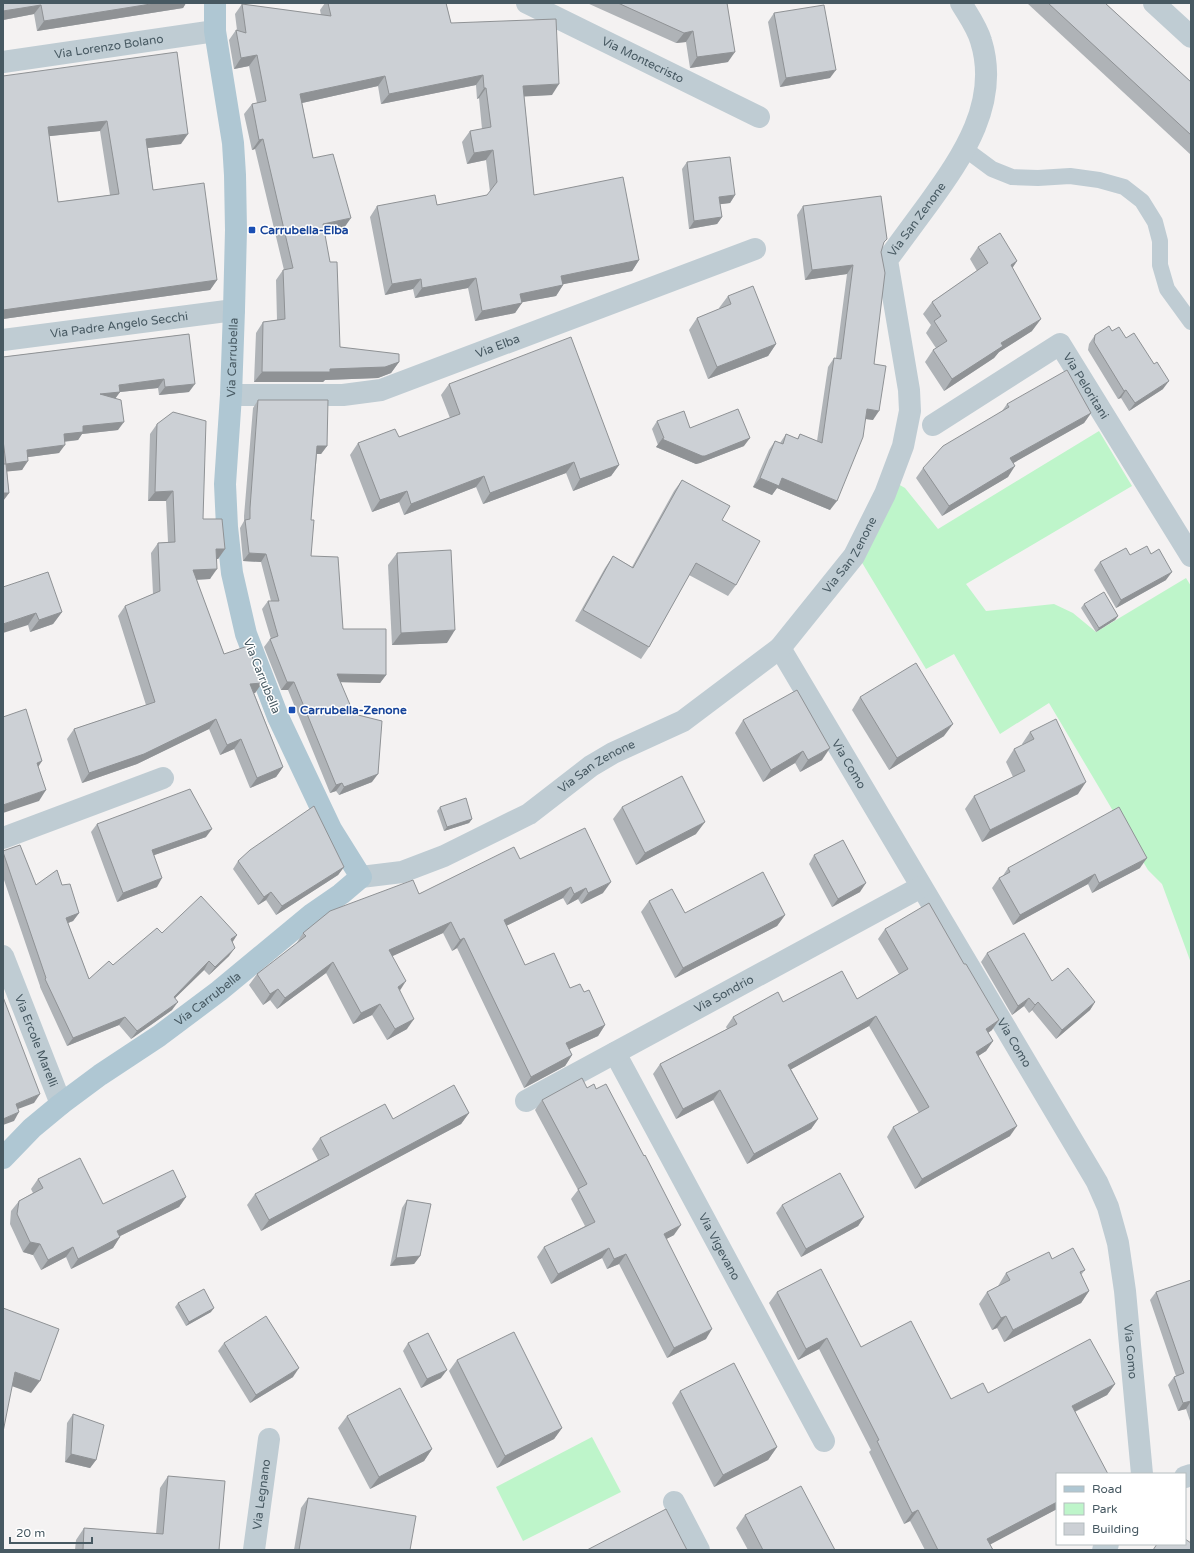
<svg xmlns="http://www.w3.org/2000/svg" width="1194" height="1553" font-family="'Varela Round',sans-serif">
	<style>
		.green { fill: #bef5ca }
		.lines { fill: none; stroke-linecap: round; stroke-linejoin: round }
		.lane { stroke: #bfccd3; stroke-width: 16 }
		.street { stroke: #bfccd3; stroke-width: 22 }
		.primary { stroke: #afc7d3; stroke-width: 22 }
		.wall { fill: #afb3b7; fill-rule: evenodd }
		.shaded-wall { fill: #8f9295 }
		.building { fill: #ccd0d5; stroke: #8f9295; fill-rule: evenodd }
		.transit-dot { fill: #1a4fb4; stroke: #fff; stroke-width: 1.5 }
		.labels { text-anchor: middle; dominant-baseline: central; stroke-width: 3; stroke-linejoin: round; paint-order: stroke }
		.street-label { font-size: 12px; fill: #475962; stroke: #fff }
		.transit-label { font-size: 12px; font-weight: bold; fill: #164399; stroke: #fff; text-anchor: start }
	</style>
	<rect width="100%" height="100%" fill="#f4f2f2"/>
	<g class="green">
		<polygon points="1099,431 1132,486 966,584 986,611 1054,604 1073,613 1096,632 1186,578 1191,586 1191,963 1162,884 1148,870 1049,703 1000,734 954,654 926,669 861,561 898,484 905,488 938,529"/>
		<polygon points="592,1437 621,1492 523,1541 496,1487"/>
	</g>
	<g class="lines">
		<polyline class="lane" points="965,149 992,169 1012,177 1038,178 1070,176 1099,180 1124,187 1142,201 1155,222 1160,241 1160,265 1167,289 1191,322"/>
		<g class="street">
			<path id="s1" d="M 527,3 L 759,117"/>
			<polyline points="1154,3 1191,37"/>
			<path id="s2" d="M 3,62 L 215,31"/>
			<path id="s3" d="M 3,340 L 234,310"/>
			<path id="s4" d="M 231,395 L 343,395 L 381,390 L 755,249"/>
			<path id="s5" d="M 933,425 L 1060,344 L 1191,556"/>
			<path id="s6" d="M 780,648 L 1097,1182 L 1108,1207 L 1118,1243 L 1125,1291 L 1142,1474"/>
			<polyline points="3,838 163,778"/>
			<path id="s7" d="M 361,877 L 402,872 L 444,856 L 529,814 L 591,766 L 613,753 L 683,721 L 780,648 L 854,556 L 885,494 L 903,446 L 910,411 L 909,390 L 887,260 C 901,241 915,222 929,203 C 963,156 1000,102 981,41 C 977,27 968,15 961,3"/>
			<path id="s8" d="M 3,956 L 61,1104"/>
			<path id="s9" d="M 615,1053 L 824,1441"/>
			<path id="s10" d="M 526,1101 L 921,887"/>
			<polyline points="1185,1477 1191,1475"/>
			<polyline points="674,1502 699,1550"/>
			<path id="s11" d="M 254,1550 L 269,1439"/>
			<polyline points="1103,1550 1108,1544"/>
		</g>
		<path class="primary" id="s12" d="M 3,1158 L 32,1128 L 61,1104 L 100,1075 L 159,1036 L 219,991 L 312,914 L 341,894 L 361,877 L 331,829 L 278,717 L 246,634 L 232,573 L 227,527 L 225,484 L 231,395 L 234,310 L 236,230 L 235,175 L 233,143 L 215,31 L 215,3"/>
	</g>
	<g class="wall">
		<polygon points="3,3 186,3 183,8 37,31 34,14 3,20"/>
		<polygon points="325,3 446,3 451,23 552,95 524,96 534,195 639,260 632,271 563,284 563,285 556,296 522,302 515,313 475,321 468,288 415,298 413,289 385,295 370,217 377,206 437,205 487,195 490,192 486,160 467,164 462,142 470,131 482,129 479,98 477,99 476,85 381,104 378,86 302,103 313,158 344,228 324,232 340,347 399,362 391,373 378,378 325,380 323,382 254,382 256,333 263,322 277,320 276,280 283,270 284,270 255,149 252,150 244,114 252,104 257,103 249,66 234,69 229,40 236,30 237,30 235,14 242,4 321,15 320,10"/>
		<polygon points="587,3 727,3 728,62 690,68 686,42 676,43"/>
		<polygon points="1027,3 1105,3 1191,82 1191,155"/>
		<polygon points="774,13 830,78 780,87 768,22"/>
		<path d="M 3,76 L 181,144 L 148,148 L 153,190 L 217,280 L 210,290 L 3,319 ZM 100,131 L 110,195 L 58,202 L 49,136 Z"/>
		<polygon points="687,162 735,195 730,203 720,204 722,217 717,224 689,229 682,169"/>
		<polygon points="803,206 883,244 881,252 874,364 873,420 865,419 830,510 777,488 772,495 753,487 769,450 775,441 780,443 786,434 797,439 800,434 817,441 828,367 834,358 836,358 847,274 805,280 797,215"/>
		<polygon points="978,247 1017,261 1012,268 1032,331 999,352 994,358 944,391 925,362 933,350 936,348 926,333 931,325 923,314 932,302 977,271 970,259"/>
		<polygon points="728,296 776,344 768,356 708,379 689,330 697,318 720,309 719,308"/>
		<polygon points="1112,331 1126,338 1154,364 1163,389 1129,411 1121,398 1118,399 1088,350 1089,344 1095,335"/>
		<polygon points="189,334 189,392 159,395 158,388 120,392 115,399 118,430 82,434 78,440 64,442 59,453 28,457 22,470 7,471 9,493 3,501 3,357"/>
		<polygon points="449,384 619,465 611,476 573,491 566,473 483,504 476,487 404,515 399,502 372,512 350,455 358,443 399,437 450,418 441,395"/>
		<polygon points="258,400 327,446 321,454 317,454 311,520 311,556 343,629 386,675 380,683 340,682 372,782 339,795 336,791 330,793 288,690 281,690 264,647 270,639 271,639 262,609 268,601 271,601 261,562 243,561 240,528 244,521 244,516 253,408"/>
		<polygon points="1007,404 1091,413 1084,423 1013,463 1008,477 942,516 916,478 923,468 1002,411"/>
		<polygon points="657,421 690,428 744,446 700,463 696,464 656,447 658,445 652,429"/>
		<polygon points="157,424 203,519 225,549 218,559 217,559 210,579 196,580 224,654 262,683 255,693 254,693 283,767 276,777 250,788 234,749 220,755 209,729 137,764 82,783 67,739 74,729 146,705 118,616 125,606 153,594 151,553 158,543 168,542 166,501 148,501 150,434"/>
		<polygon points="682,480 722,520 736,585 728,596 689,575 649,647 641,659 575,621 605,568 613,556 632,567 674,491"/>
		<polygon points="397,553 447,643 392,645 388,565"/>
		<polygon points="1130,555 1166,580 1116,608 1094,570 1100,562"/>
		<polygon points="3,587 62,612 53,624 30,632 28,625"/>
		<polygon points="1084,604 1118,616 1115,620 1096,632 1081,608"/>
		<polygon points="860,697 944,736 889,770 852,710"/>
		<polygon points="743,720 822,760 800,772 795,763 763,782 735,733"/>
		<polygon points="1030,732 1078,794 982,842 965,809 974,796 1013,777 1006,762 1014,749 1023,745 1022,744"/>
		<polygon points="440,807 472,819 469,823 444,831 437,811"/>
		<polygon points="622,807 696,834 636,865 613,819"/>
		<polygon points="97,824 206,837 154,855 157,887 117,902 91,832"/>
		<polygon points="3,851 36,885 62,885 79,913 73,921 68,923 89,979 113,965 162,933 237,935 232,942 229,956 209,975 204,970 175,998 172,1010 131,1039 119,1025 67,1046 40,987 40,986 3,877"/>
		<polygon points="814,855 860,892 832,907 809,864"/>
		<polygon points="520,859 603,893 581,904 578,899 567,905 563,898 506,926 525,965 570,988 584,992 605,1025 598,1036 569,1049 572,1055 565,1066 524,1088 457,948 452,951 443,933 392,956 400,990 407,1029 387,1040 372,1015 353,1024 326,973 277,1009 270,1000 263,1005 249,985 257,974 296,944 303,933"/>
		<polygon points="238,861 344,867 338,875 276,915 266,900 258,905 233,869"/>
		<polygon points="1008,868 1140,868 1092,893 1088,884 1013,925 992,888 999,878 1002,877"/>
		<polygon points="649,901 685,913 785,915 777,926 675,978 641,912"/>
		<polygon points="885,929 992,1030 988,1033 993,1041 986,1051 978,1056 1010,1136 915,1189 887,1137 893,1127 919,1113 869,1026 791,1069 818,1119 811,1129 747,1164 713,1100 676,1119 653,1074 660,1064 727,1029 726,1027 733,1017 783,1002 857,999 899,974 878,939"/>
		<polygon points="987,953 1052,981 1095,1002 1090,1010 1056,1039 1032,1010 1029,1013 1024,1006 1012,1015 981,962"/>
		<polygon points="587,1088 674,1235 666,1239 706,1339 667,1358 619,1264 607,1269 602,1258 551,1284 537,1257 544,1247 585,1226 571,1199 578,1190 535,1110 542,1100"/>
		<polygon points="469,1113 461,1124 261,1231 247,1205 255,1194 318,1160 312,1149 320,1138 393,1119"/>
		<polygon points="38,1179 103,1204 186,1197 179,1207 120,1236 113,1248 71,1269 66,1257 41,1270 33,1255 23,1252 10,1224 11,1211 19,1201 33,1193 31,1189"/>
		<polygon points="407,1200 420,1256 414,1264 390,1266 402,1208"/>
		<polygon points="782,1205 864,1217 858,1226 801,1257 776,1213"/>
		<polygon points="1052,1259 1085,1270 1081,1275 1089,1291 1081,1303 1004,1342 997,1328 992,1330 979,1304 987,1292 998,1286 1006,1273"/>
		<polygon points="1191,1280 1191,1424 1186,1409 1178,1411 1168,1385 1174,1377 1176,1376 1150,1300 1156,1292"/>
		<polygon points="777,1292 861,1347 951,1399 988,1393 1115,1384 1107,1395 1075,1412 1057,1474 1057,1509 990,1544 993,1550 925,1550 910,1521 904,1524 869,1452 871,1450 819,1349 798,1360 769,1303"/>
		<polygon points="178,1303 211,1312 186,1326 175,1307"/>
		<polygon points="224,1343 293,1377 250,1403 218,1351"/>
		<polygon points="408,1343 441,1378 421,1388 403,1351"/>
		<polygon points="457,1360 562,1428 554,1439 497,1468 449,1371"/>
		<polygon points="680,1391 777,1447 768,1460 714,1487 672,1403"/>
		<polygon points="73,1414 96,1460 90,1468 65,1462 67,1423"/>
		<polygon points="347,1416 432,1449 424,1461 370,1489 338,1428"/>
		<polygon points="168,1476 219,1550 75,1550 76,1540 84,1528 156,1534 160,1488"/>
		<polygon points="308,1498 410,1550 294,1550 301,1508"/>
		<polygon points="745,1515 835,1550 748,1550 736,1528"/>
	</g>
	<g class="shaded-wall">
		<polygon points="157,3 186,3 183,8 37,31 44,21"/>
		<polygon points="41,5 34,14 3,20 3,11"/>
		<polygon points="693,31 686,42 676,43 684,33"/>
		<polygon points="735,52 728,62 690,68 697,57"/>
		<polygon points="257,55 249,66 234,69 241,58"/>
		<polygon points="836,70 830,78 780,87 786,78"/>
		<polygon points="483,75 476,85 381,104 389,94"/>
		<polygon points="385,76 378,86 293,105 300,94"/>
		<polygon points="559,84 552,95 516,97 523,86"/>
		<polygon points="484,88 486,88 479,98 477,99"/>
		<polygon points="107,121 100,131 41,137 48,127"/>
		<polygon points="188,134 181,144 139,149 146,139"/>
		<polygon points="263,139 255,149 252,150 259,140"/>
		<polygon points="493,150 486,160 467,164 474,153"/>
		<polygon points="735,195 730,203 714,205 719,197"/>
		<polygon points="722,217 717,224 689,229 694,221"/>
		<polygon points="351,218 344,228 316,234 323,224"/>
		<polygon points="639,260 632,271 554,286 561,276"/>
		<polygon points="1017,261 1009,273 1011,265"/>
		<polygon points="853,265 847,274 805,280 812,270"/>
		<polygon points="476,278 468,288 415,298 422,288"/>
		<polygon points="421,279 413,289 385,295 392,284"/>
		<polygon points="217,280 210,290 3,319 3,310"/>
		<polygon points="563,285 556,296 513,304 520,294"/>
		<polygon points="522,303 515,313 475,321 482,311"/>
		<polygon points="1041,319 1032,331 999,352 994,358 944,391 952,379 1001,343"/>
		<polygon points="776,344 768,356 708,379 717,367"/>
		<polygon points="399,362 391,373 378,378 325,380 323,382 254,382 262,372 330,369"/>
		<polygon points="164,379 158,388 120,392 114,400 100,394 119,385"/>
		<polygon points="1169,381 1163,389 1129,411 1135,403"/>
		<polygon points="195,384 189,392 159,395 165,387"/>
		<polygon points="1126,390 1121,398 1118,399 1124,391"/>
		<polygon points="867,409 879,411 873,420 860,418"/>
		<polygon points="1091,413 1084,423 1003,469 1010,458"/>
		<polygon points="124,422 118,430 82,434 78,440 58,442 64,434 83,426"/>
		<polygon points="750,438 744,446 700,463 696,464 656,447 662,439"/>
		<polygon points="65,445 59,453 21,458 27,450"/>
		<polygon points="317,446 327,446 321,454 312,454"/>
		<polygon points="28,461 22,470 3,472 6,464"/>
		<polygon points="574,462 566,473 483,504 490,493"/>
		<polygon points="619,465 611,476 573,491 580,479"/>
		<polygon points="1015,466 1008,477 942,516 949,506"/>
		<polygon points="484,476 476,487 404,515 411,504"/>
		<polygon points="760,478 782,478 837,501 830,510 777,488 772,495 753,487"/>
		<polygon points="173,491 166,501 148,501 155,492"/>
		<polygon points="407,491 399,502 372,512 380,500"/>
		<polygon points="3,493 9,493 3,501"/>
		<polygon points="216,549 225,549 218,559 209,559"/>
		<polygon points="249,553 266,554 261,562 243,561"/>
		<polygon points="217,569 210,579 186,580 193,570"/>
		<polygon points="1172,572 1166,580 1116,608 1121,600"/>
		<polygon points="62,612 53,624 30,632 39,620"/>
		<polygon points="36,613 28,625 3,633 3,624"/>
		<polygon points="1118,616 1115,620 1096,632 1099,628"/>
		<polygon points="455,630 447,643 392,645 401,633"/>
		<polygon points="337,674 386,675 380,683 332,682"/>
		<polygon points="287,682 294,682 288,690 281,690"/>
		<polygon points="262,683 255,693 243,694 250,684"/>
		<polygon points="216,719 209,729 137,764 82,783 89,773"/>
		<polygon points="953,724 944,736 889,770 897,758"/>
		<polygon points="241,739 234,749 220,755 227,745"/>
		<polygon points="830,748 822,760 800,772 808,760"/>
		<polygon points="803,751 795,763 763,782 771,770"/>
		<polygon points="42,761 35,772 37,763"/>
		<polygon points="283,767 276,777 250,788 257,778"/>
		<polygon points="378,774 372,782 339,795 344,787"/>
		<polygon points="1086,782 1078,794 982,842 990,830"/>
		<polygon points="342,783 336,791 330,793 336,785"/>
		<polygon points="46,790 39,801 3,813 3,805"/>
		<polygon points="472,819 469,823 444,831 447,827"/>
		<polygon points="705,822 696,834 636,865 645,853"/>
		<polygon points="212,829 206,837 146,858 152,850"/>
		<polygon points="1147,858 1140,868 1092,893 1099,883"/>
		<polygon points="344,867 338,875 276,915 282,906"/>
		<polygon points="1095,874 1088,884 1013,925 1020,915"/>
		<polygon points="162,878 157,887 117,902 123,893"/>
		<polygon points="611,882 603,893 581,904 588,893"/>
		<polygon points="866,883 860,892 832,907 838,899"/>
		<polygon points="571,887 563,898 496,931 504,920"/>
		<polygon points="586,888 578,899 567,905 574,894"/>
		<polygon points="271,892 266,900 258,905 264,897"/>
		<polygon points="79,913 73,921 60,926 66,918"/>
		<polygon points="785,915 777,926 675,978 683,968"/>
		<polygon points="451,922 443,933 382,961 389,950"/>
		<polygon points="237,935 232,943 231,939"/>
		<polygon points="464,938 457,948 452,951 460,940"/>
		<polygon points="235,948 229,956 209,975 215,967"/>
		<polygon points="209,961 204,970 168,1005 174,997"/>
		<polygon points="333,962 326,973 277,1009 285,998"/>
		<polygon points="406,981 399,992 398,987"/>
		<polygon points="278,989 270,1000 263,1005 270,994"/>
		<polygon points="1029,998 1024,1006 1012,1015 1018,1006"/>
		<polygon points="178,1002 172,1010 131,1039 137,1031"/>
		<polygon points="1038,1002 1032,1010 1029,1013 1035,1005"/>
		<polygon points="1095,1002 1090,1010 1056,1039 1062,1030"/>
		<polygon points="380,1004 372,1015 353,1024 361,1013"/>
		<polygon points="876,1016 869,1026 781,1075 788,1065"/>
		<polygon points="125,1017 119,1025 67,1046 73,1038"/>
		<polygon points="414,1019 407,1029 387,1040 395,1029"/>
		<polygon points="999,1020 992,1030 979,1039 986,1029"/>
		<polygon points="605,1025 598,1036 559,1054 566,1043"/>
		<polygon points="993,1041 986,1051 969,1062 976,1052"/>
		<polygon points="572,1055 565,1066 524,1088 531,1077"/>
		<polygon points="720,1090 713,1100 676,1119 683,1109"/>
		<polygon points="40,1094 34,1103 10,1112 16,1104"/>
		<polygon points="19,1112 14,1121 3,1125 3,1119"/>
		<polygon points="469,1113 461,1124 261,1231 269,1220"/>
		<polygon points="818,1119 811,1129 747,1164 754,1154"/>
		<polygon points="1017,1126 1010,1136 915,1189 922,1179"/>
		<polygon points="186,1197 179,1207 110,1241 117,1231"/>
		<polygon points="864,1217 858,1226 801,1257 806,1249"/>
		<polygon points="681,1225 674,1235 657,1244 664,1234"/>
		<polygon points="120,1237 113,1248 71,1269 78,1259"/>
		<polygon points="30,1242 40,1244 33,1255 23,1252"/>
		<polygon points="73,1247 66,1257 41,1270 48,1260"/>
		<polygon points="609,1248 602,1258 551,1284 558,1274"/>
		<polygon points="626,1254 619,1264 607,1269 614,1259"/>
		<polygon points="420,1256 414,1264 390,1266 396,1258"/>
		<polygon points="1089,1291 1081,1303 1004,1342 1013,1330"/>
		<polygon points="214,1308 211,1312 186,1326 189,1322"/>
		<polygon points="1006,1316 997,1328 992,1330 1001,1318"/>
		<polygon points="712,1329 706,1339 667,1358 674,1348"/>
		<polygon points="827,1338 819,1349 798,1360 806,1349"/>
		<polygon points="299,1368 293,1377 250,1403 256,1395"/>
		<polygon points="447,1370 441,1378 421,1388 427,1379"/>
		<polygon points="15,1372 40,1381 31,1393 6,1384"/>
		<polygon points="1115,1384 1107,1395 1064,1417 1072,1406"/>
		<polygon points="1191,1401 1186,1409 1178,1411 1183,1403"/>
		<polygon points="562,1428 554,1439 497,1468 505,1456"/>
		<polygon points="777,1447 768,1460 714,1487 723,1475"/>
		<polygon points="432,1449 424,1461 370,1489 379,1477"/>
		<polygon points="71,1454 96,1460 90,1468 65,1462"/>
		<polygon points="1057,1502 1057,1509 980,1550 987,1539"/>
		<polygon points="918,1510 910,1521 904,1524 912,1513"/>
	</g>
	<g class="building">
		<polygon points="3,3 157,3 44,21 41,5 3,11"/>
		<polygon points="328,3 446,3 451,23 556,19 559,84 523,86 534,195 623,177 639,260 561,276 563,285 520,294 522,303 482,311 476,278 422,288 421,279 392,284 377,206 435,195 437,205 487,195 497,182 493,150 474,153 470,131 491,127 486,88 484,88 483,75 389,94 385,76 300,94 313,158 333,154 351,218 323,224 330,262 337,262 340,347 399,354 399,362 385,367 330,369 330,372 262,372 263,322 285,319 283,270 293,268 263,139 259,140 252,104 266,101 257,55 241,58 236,30 246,33 242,4 331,16"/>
		<polygon points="618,3 727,3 735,52 697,57 693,31 684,33"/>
		<polygon points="1048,3 1105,3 1191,82 1191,135"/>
		<polygon points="824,5 836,70 786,78 774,13"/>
		<path d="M 177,52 L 188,134 L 146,139 L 153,190 L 204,183 L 217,280 L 3,310 L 3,76 ZM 107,121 L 119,194 L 58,202 L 48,127 Z"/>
		<polygon points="730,157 735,195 719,197 722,217 694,221 687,162"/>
		<polygon points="881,196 887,239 884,242 881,252 885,273 874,364 886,366 879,411 867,409 863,437 837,501 782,478 779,486 760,478 775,441 783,444 786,434 798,439 800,434 822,443 834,358 841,359 853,265 812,270 803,206"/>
		<polygon points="1000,233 1017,261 1011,265 1041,319 1001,343 1003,346 952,379 933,350 947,341 934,321 941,316 932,302 988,263 978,247"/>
		<polygon points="753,286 776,344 717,367 697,318 731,304 728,296"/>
		<polygon points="1109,326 1112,331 1119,327 1126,338 1134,333 1154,364 1157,362 1169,381 1135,403 1126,390 1124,391 1094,342 1095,335"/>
		<polygon points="189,334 195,384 165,387 164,379 119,385 120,392 100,394 121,400 124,422 83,426 83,432 64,434 65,445 27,450 28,461 6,464 3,440 3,357"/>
		<polygon points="571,337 619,465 580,479 574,462 490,493 484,476 411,504 407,491 380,500 358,443 395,429 399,437 460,414 449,384"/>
		<polygon points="1067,370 1091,413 1010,458 1015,466 949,506 923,468 943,446 1009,407 1007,404"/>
		<polygon points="258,400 328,400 327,446 317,446 311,520 314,520 311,556 338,557 343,629 386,629 386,675 337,674 354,714 382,721 378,774 344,787 342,783 336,785 294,682 287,682 270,639 278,636 268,601 279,601 266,554 249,553 245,520 250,519 250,508"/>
		<polygon points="738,409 750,438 705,456 702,456 662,439 664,438 657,421 684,411 690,428"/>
		<polygon points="173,412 206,421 203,519 222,519 225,549 216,549 217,569 193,570 224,654 248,646 262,683 250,684 283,767 257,778 241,739 227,745 216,719 144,754 89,773 74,729 155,702 125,606 160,591 158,543 175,542 173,491 155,492 157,424"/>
		<polygon points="3,464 6,464 9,493 3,493"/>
		<polygon points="682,480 730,506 722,520 760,541 736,585 696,563 649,647 583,610 613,556 633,568"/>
		<polygon points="1147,546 1151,554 1159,549 1172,572 1121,600 1100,562 1126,548 1130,555"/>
		<polygon points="451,550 455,630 401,633 397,553"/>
		<polygon points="48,572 62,612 39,620 36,613 3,624 3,587"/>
		<polygon points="1104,592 1118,616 1099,628 1084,604"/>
		<polygon points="916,663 953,724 897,758 860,697"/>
		<polygon points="797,690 830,748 808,760 803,751 771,770 743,720"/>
		<polygon points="26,709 42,761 37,763 46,790 3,805 3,717"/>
		<polygon points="1056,719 1086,782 990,830 974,796 1025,771 1014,749 1034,739 1030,732"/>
		<polygon points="682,776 705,822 645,853 622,807"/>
		<polygon points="190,789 212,829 152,850 162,878 123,893 97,824"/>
		<polygon points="466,798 472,819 447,827 440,807"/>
		<polygon points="314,806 344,867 282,906 271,892 264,897 238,861 250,850"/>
		<polygon points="1119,807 1147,858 1099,883 1095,874 1020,915 999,878 1010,872 1008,868"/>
		<polygon points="585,828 611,882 588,893 586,888 574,894 571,887 504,920 525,965 554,953 570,988 580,984 584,992 589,990 605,1025 566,1043 572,1055 531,1077 464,938 460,940 451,922 389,950 406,981 398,987 414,1019 395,1029 380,1004 361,1013 333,962 285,998 278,989 270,994 257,974 306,936 303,933 330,911 413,880 419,894 514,847 520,859"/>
		<polygon points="843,840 866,883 838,899 814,855"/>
		<polygon points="20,845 36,885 57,870 62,885 70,884 79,913 66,918 89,979 109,961 113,965 157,928 162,933 201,896 237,935 231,939 235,948 215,967 209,961 174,997 178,1002 137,1031 125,1017 73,1038 45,979 46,978 3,852 3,851"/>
		<polygon points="763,872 785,915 683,968 649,901 672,889 685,913"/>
		<polygon points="929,903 964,964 966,964 999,1020 986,1029 993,1041 976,1052 1017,1126 922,1179 893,1127 929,1107 876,1016 788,1065 818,1119 754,1154 720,1090 683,1109 660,1064 737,1024 733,1017 778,992 783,1002 842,971 857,999 908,969 885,929"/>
		<polygon points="1024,933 1052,981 1068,968 1095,1002 1062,1030 1038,1002 1035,1005 1029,998 1018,1006 987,953"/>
		<polygon points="3,997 40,1094 16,1104 19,1112 3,1119"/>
		<polygon points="582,1078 587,1088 594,1084 596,1089 606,1084 644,1156 645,1155 681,1225 664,1234 712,1329 674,1348 626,1254 614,1259 609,1248 558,1274 544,1247 595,1222 578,1189 587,1184 542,1100"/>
		<polygon points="454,1085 469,1113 269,1220 255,1194 329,1155 320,1138 385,1104 393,1119"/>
		<polygon points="80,1158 103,1204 173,1170 186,1197 117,1231 120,1237 78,1259 73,1247 48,1260 40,1244 30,1242 17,1214 19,1201 43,1188 38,1179"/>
		<polygon points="840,1173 864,1217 806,1249 782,1205"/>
		<polygon points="407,1200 431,1204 420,1256 396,1258"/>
		<polygon points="1073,1248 1085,1270 1080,1272 1089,1291 1013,1330 1006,1316 1001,1318 987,1292 1010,1280 1006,1273 1049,1252 1052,1259"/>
		<polygon points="821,1269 861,1347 911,1321 951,1399 983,1383 988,1393 1090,1339 1115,1384 1072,1406 1108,1474 1057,1474 1057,1502 987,1539 993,1550 938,1550 918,1510 912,1513 877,1441 879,1440 827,1338 806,1349 777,1292"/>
		<polygon points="1191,1280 1191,1401 1183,1403 1174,1377 1184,1373 1156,1292"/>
		<polygon points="204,1289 214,1308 189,1322 178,1303"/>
		<polygon points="3,1308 59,1329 40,1381 15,1372 3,1432"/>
		<polygon points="266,1316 299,1368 256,1395 224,1343"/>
		<polygon points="514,1332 562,1428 505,1456 457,1360"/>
		<polygon points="428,1333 447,1370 427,1379 408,1343"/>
		<polygon points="734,1363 777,1447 723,1475 680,1391"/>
		<polygon points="400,1388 432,1449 379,1477 347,1416"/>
		<polygon points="73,1414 104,1425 96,1460 71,1454"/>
		<polygon points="168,1476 225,1481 219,1550 83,1550 84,1528 163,1534"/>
		<polygon points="801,1486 835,1550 763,1550 745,1515"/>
		<polygon points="308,1498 416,1516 410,1550 299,1550"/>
		<polygon points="666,1509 687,1550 587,1550"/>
		<polygon points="1185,1539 1191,1543 1191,1550 1153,1550 1157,1544 1185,1544"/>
	</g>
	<g class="transit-dot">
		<rect x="248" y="226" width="8" height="8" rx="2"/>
		<rect x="288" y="706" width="8" height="8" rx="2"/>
	</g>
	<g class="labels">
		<g class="street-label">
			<text stroke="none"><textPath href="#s2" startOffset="107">Via Lorenzo Bolano</textPath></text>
			<text stroke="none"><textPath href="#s1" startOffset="129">Via Montecristo</textPath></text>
			<text stroke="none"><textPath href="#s7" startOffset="961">Via San Zenone</textPath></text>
			<text stroke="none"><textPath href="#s3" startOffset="117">Via Padre Angelo Secchi</textPath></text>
			<text stroke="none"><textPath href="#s4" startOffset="275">Via Elba</textPath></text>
			<text stroke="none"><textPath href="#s12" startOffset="1004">Via Carrubella</textPath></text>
			<text stroke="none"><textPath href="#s5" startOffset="200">Via Peloritani</textPath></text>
			<text stroke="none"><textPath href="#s7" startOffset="600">Via San Zenone</textPath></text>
			<text transform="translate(262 676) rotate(68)">Via Carrubella</text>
			<text stroke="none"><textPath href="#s6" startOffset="135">Via Como</textPath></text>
			<text stroke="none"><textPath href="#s7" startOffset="264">Via San Zenone</textPath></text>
			<text stroke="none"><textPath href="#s10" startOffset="225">Via Sondrio</textPath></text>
			<text stroke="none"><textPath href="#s12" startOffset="260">Via Carrubella</textPath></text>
			<text stroke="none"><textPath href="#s8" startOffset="91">Via Ercole Marelli</textPath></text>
			<text stroke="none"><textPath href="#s6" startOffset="459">Via Como</textPath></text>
			<text stroke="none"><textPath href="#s9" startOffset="220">Via Vigevano</textPath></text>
			<text stroke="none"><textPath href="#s6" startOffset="795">Via Como</textPath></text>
			<text stroke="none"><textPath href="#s11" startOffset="56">Via Legnano</textPath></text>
		</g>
		<g class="transit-label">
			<text x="260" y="230">Carrubella-Elba</text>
			<text x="300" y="710">Carrubella-Zenone</text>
		</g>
	</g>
	<rect width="1194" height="1553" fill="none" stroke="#475962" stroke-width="8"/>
	<rect x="1056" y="1473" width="130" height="72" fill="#ffffff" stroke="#b5bdc0"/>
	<rect x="1064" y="1486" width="20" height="6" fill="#afc7d3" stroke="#b5bdc0"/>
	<text x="1092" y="1493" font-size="12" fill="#475962">Road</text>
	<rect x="1064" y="1503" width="20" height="12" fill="#bef5ca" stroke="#b5bdc0"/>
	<text x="1092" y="1513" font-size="12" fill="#475962">Park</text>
	<rect x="1064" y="1523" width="20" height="12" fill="#ccd0d5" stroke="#b5bdc0"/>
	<text x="1092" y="1533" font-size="12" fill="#475962">Building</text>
	<path d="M10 1537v6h82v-6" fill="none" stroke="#475962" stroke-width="2"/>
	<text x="16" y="1537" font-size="12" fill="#475962" stroke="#ffffff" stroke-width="3" paint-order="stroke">20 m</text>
</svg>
